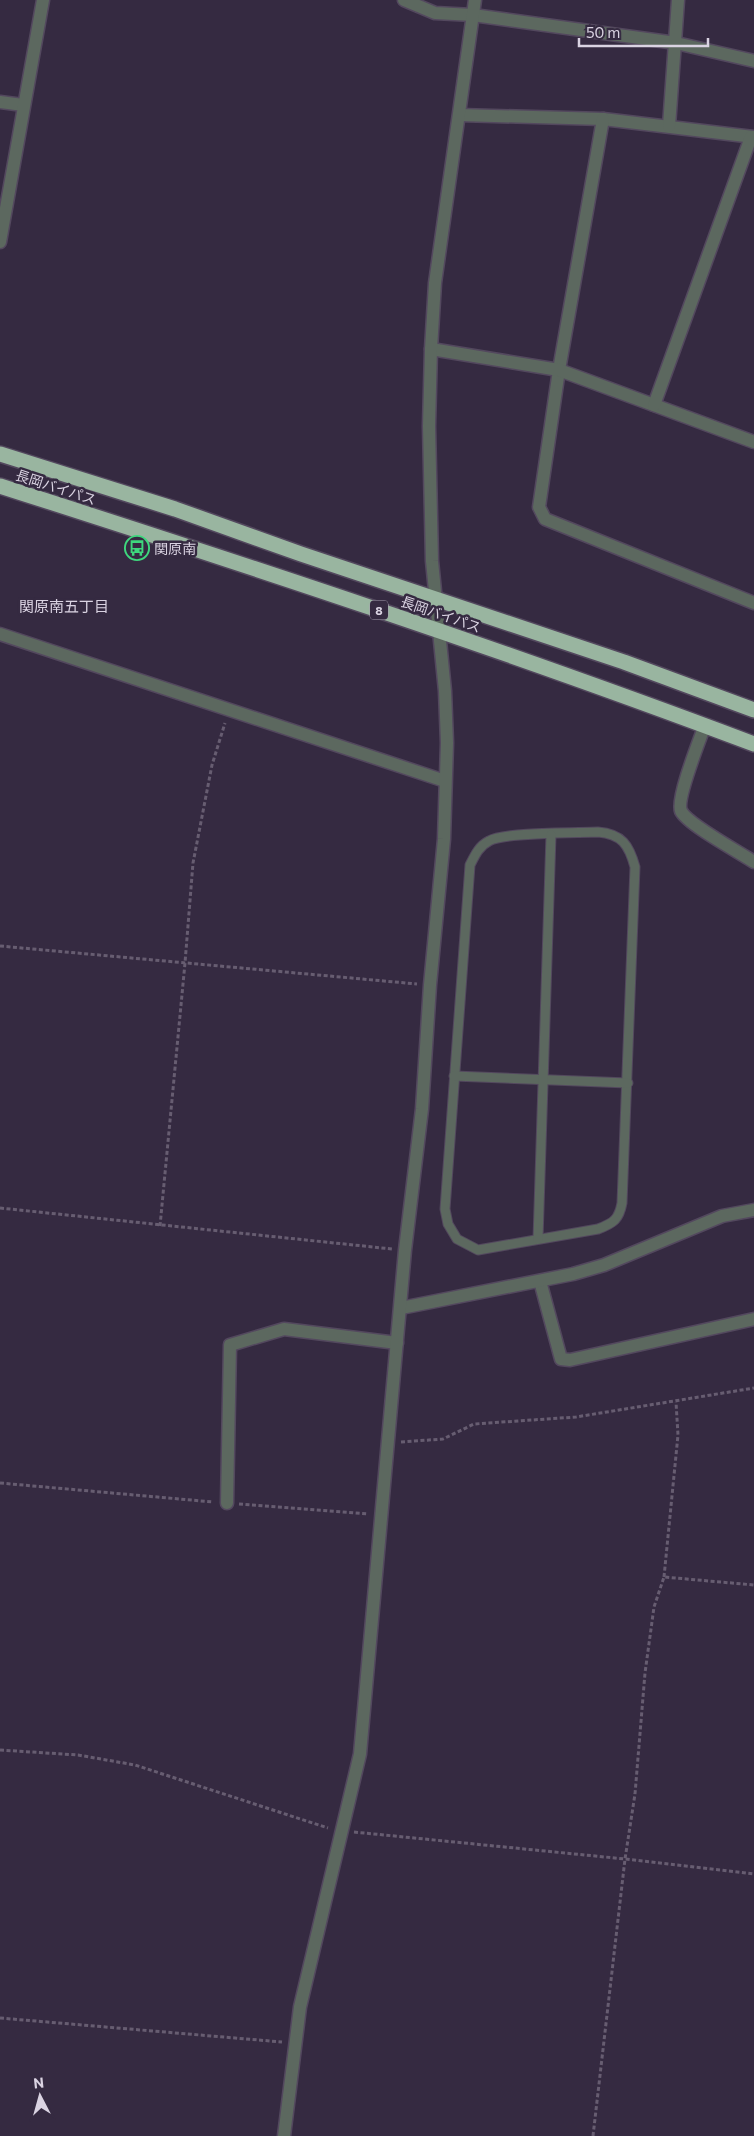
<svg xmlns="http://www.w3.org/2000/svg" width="754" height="2136" font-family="Commissioner,'Noto Sans JP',sans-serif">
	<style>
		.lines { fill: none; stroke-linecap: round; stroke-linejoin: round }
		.lane-casing { stroke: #53485e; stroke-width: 11 }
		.street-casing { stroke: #53485e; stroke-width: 15 }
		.highway-casing { stroke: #53485e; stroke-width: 18 }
		.path { stroke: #675d71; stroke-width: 3; stroke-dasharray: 4 2.5; stroke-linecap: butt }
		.lane { stroke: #5c685f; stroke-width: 9 }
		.street { stroke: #5c685f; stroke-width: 12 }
		.highway { stroke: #99b5a0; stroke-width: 15 }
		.labels { text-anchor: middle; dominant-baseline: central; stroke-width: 5; stroke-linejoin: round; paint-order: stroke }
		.shield { fill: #352a41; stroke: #a8a0b2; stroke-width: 1 }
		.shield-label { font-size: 12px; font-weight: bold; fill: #dad3e2 }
		.street-label { font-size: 14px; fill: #dad3e2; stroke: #352a41 }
		.poi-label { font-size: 14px; fill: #dad3e2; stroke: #352a41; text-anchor: start }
		.neighbourhood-label { font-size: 15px; fill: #dad3e2; stroke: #352a41 }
	</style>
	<rect width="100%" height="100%" fill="#352a41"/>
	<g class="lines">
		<defs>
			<g id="lane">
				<path d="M 598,832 C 622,834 629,845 635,867 L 622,1203 C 619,1219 614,1223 598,1229 L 478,1250 L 457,1239 L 448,1224 L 445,1209 L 470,865 C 475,855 479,846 489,841 C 504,832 576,833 598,832 Z"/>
				<polyline points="454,1076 628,1083"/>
				<polyline points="538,1239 551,835"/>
			</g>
			<g id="street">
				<polyline points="404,0 435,13 473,15 676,43 754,61"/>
				<polyline points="0,102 23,105"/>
				<polyline points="460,115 603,119 754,137"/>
				<polyline points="603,119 559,370 539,507 545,519 754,603"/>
				<polyline points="669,126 678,0"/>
				<polyline points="0,242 43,0"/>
				<polyline points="431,349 559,370 754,442"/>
				<polyline points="654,405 751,137"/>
				<polyline points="0,634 445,781"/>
				<path d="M 705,725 C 700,739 676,799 681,811 C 687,824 739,852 754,862"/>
				<polyline points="540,1281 561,1359 570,1360 754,1319"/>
				<polyline points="401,1308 573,1274 604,1265 722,1216 754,1210"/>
				<polyline points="227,1503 230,1345 284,1329 397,1343"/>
				<polyline points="284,2136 300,2007 360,1754 405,1250 422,1109 430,985 444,839 447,743 445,691 432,561 429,426 431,349 435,283 475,0"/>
			</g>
			<g id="highway">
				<polyline points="0,454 175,509 301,554 624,662 754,710"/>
				<path d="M 0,486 C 253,567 505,650 754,744"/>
			</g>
		</defs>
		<use href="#lane" class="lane-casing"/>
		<use href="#street" class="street-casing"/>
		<use href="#highway" class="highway-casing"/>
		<g class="path">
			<polyline points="0,946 417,984"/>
			<polyline points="0,1208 392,1249"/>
			<polyline points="160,1226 185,963 193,863 212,765 225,723"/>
			<polyline points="401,1442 443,1439 474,1424 576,1417 754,1388"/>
			<polyline points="0,1483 213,1502"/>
			<polyline points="239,1504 368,1514"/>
			<polyline points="664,1577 678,1435 676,1402"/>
			<polyline points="0,1750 78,1755 135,1765 328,1828"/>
			<polyline points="354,1832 625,1859 754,1874"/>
			<polyline points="0,2018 282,2042"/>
			<polyline points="593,2136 625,1859 635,1794 645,1673 654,1607 664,1577 754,1585"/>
		</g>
		<use href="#lane" class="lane"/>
		<use href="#street" class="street"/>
		<use href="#highway" class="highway"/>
	</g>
	<defs>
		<symbol id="bus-ring" viewBox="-11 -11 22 22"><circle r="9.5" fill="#352a41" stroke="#3ed77d" stroke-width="1.5"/><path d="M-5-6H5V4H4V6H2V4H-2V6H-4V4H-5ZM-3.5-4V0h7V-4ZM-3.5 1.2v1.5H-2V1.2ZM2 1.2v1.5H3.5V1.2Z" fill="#3ed77d"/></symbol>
	</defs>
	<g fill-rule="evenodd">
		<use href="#bus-ring" x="123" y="534" width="28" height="28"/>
	</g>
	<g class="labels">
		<rect class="shield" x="370" y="600.5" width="18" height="19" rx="4"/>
		<g class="shield-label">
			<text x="379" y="610">8</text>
		</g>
		<g class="street-label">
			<text transform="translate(56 487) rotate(18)">長岡バイパス</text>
			<text transform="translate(441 614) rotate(19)">長岡バイパス</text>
		</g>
		<g class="poi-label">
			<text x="154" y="548">関原南</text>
		</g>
		<g class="neighbourhood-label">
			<text x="64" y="606">関原南五丁目</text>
		</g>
	</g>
	<g transform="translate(40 2096) rotate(354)" stroke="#352a41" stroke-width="4" paint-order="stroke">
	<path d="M0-4L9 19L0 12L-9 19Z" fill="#dad3e2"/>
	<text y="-8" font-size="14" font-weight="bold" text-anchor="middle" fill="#dad3e2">N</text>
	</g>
	<path d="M579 38v8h129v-8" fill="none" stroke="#dad3e2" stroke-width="2.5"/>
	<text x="586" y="38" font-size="15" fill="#dad3e2" stroke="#352a41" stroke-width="4" paint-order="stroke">50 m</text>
</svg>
